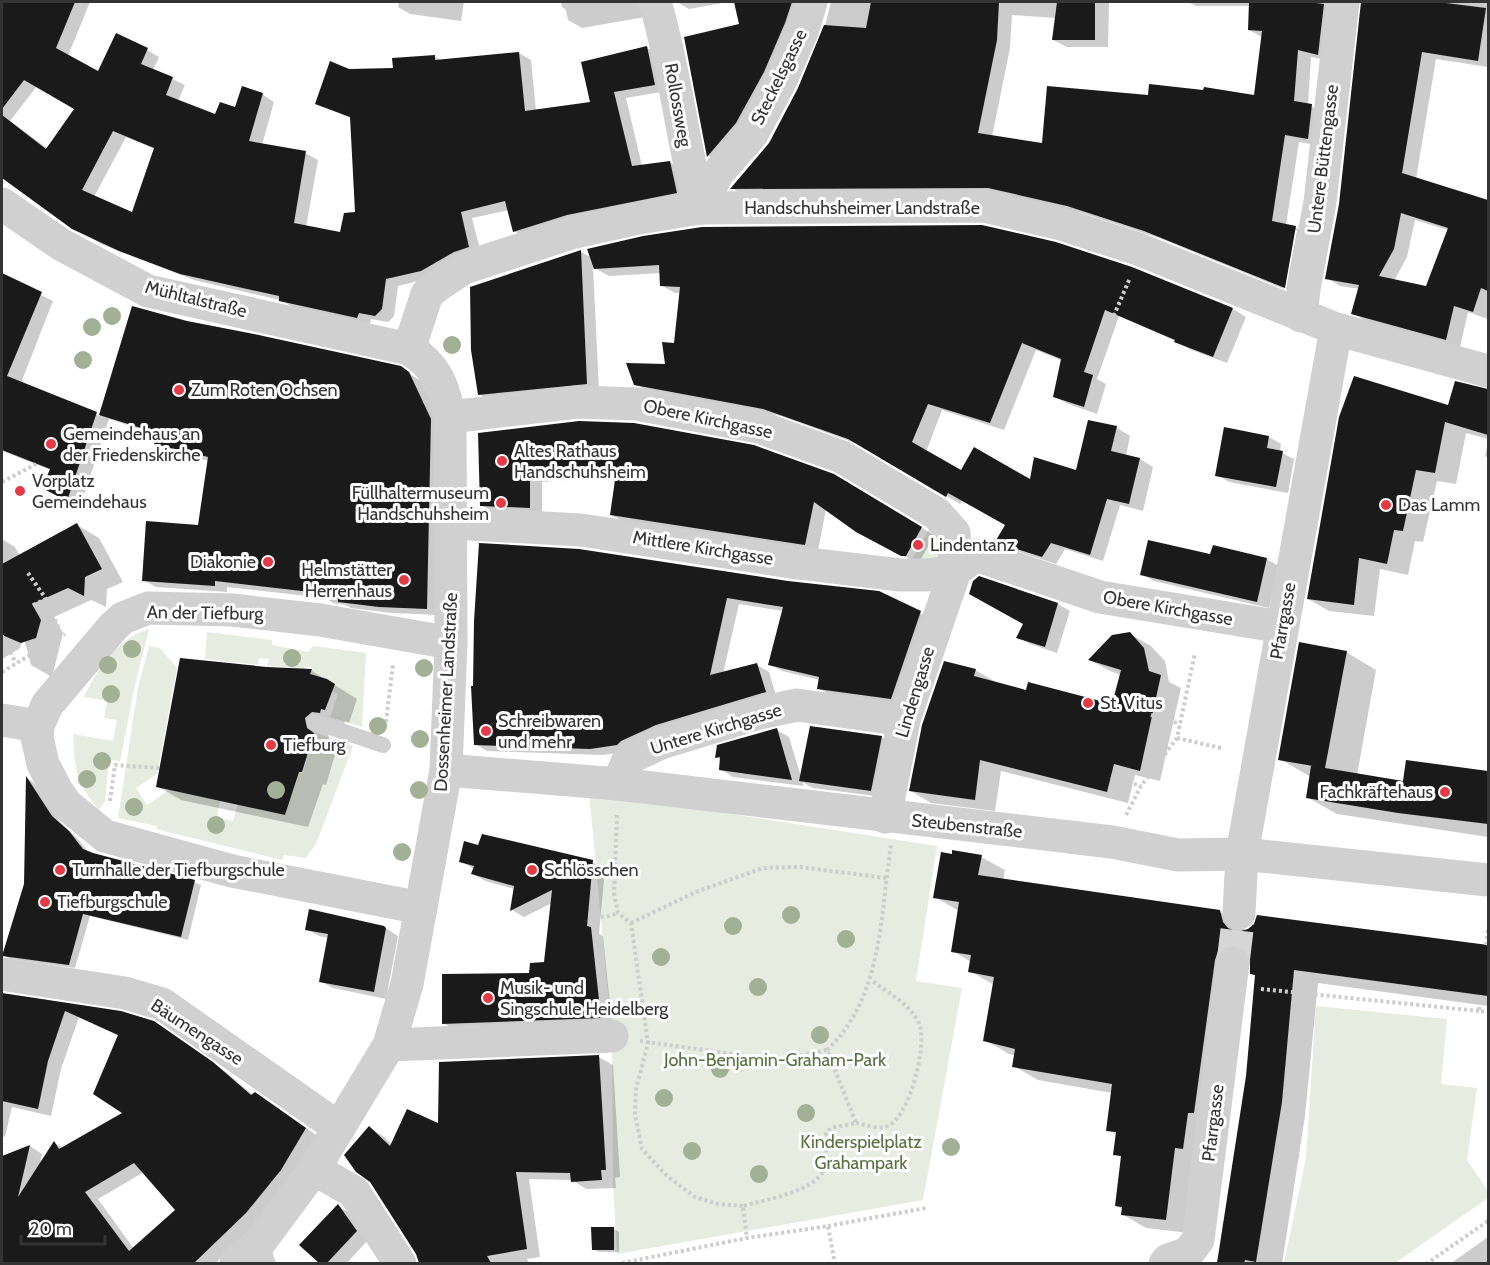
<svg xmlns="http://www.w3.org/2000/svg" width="1490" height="1265" font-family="Cabin,sans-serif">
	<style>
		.green { fill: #e6ecdf }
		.shadow { fill: #0003; fill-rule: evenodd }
		.building { fill: #1a1a1a; fill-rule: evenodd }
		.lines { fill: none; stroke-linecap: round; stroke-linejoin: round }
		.street-tunnel { stroke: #d6d6d6; stroke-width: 33; stroke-dasharray: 33 16; stroke-linecap: butt }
		.path { stroke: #cdcdcd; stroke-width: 4; stroke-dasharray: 3 3; stroke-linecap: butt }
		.lane { stroke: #d0d0d0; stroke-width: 16 }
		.street { stroke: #d0d0d0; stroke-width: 33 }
		.tree { fill: #a2b095 }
		.poi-dot { fill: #e63946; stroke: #fff; stroke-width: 2 }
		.labels { text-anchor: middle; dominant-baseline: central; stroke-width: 6; stroke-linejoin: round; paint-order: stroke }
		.street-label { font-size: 18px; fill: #333; stroke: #fff }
		.poi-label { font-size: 18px; fill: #333; stroke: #fff; text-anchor: start }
		.park-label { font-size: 18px; fill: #56703f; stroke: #fff }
	</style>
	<rect width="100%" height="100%" fill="#fff"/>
	<g class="green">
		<polygon points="930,527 946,547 947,563 910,564"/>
		<path d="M 149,629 L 134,689 L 120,761 L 109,760 L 105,801 L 99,810 C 75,781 75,771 73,734 L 113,741 L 117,720 L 104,718 L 107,701 L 84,697 C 97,669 119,637 149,629 Z"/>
		<polygon points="207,632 272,640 272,645 308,652 313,646 366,653 362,727 330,717 338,694 332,691 335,684 327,679 310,674 312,668 306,666 303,672 288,667 267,666 269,659 259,658 258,665 205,659"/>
		<polygon points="149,646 160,648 177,668 157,774 136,788 147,805 169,790 220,801 217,817 233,821 238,804 285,815 299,773 303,773 307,759 305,756 308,756 312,743 309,741 313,732 353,746 316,844 306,858 284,855 282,860 156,829 157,826 118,818 138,688"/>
		<polygon points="589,792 937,846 916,981 962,988 923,1200 617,1254 613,1182 612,1036"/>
		<polygon points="1316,1006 1447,1019 1441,1084 1477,1088 1467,1160 1488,1191 1488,1198 1395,1263 1284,1263 1306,1158"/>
	</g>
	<g class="shadow">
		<path d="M 2,2 L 90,2 L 68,56 L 99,73 L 147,50 L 159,57 L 153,70 L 185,85 L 178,101 L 216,116 L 236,109 L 262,94 L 274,102 L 262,145 L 305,153 L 318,160 L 306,227 L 342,233 L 356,214 L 352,119 L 316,103 L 349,71 L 395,69 L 435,57 L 442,61 L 519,53 L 531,60 L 536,111 L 592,103 L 647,48 L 659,55 L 667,91 L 626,98 L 642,166 L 670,162 L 682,170 L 689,199 L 527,238 L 514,231 L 509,210 L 472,218 L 481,253 L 434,277 L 398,286 L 394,316 L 388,322 L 371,319 L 370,324 L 293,307 L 280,300 L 194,280 L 101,244 L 38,204 L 2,176 ZM 37,86 L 76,108 L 48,149 L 10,121 ZM 126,137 L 155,149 L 133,214 L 94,197 Z"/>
		<polygon points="399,2 464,2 461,21 410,14 398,7"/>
		<polygon points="561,2 652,2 651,16 582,28 568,20 566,10 562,7"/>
		<polygon points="677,2 728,2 689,9"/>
		<polygon points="735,2 809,2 722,163 709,156 685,38 740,25"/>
		<polygon points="831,2 1109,2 1108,47 1067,47 1053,40 1056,18 1012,15 1010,48 992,137 1044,145 1149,97 1256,97 1262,37 1249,30 1250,6 1196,6 1188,2 1340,2 1332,61 1311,57 1308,105 1326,113 1322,146 1299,142 1286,225 1296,228 1310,236 1299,295 1286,290 1297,230 1294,230 1284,289 1159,238 1082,213 1003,195 746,196 733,189 770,144 800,88 822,37"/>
		<path d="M 1363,2 L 1488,2 L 1488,67 L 1436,59 L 1416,179 L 1488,201 L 1488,319 L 1468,312 L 1460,347 L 1366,321 L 1352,313 L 1360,289 L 1340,286 L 1327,278 L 1340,204 ZM 1415,220 L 1448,230 L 1427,288 L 1394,281 L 1407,257 Z"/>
		<polygon points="581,252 592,258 1131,268 1233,309 1246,317 1227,363 1189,349 1176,341 1119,316 1097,379 1106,384 1097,414 1068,404 1054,396 1063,361 1036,350 1004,430 942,410 926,452 962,472 1031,481 1077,471 1089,421 1117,428 1130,436 1126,456 1140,459 1153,467 1143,511 1120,505 1103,561 1065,549 1056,564 1011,549 997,541 1007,524 963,499 960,504 863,446 781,416 649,392 635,384 667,365 676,345 681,293 675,293 661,285 661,273 609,276 593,267 599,390 491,401 479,394 471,288"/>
		<polygon points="2,275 53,301 21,383 100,416 133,308 187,323 401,368 421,381 443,427 439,615 392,613 351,608 345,605 333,603 325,598 227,587 227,592 156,587 143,580 199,527 209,461 168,451 156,444 158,435 109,419 80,507 56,495 51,470 2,451"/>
		<polygon points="1488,390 1488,439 1466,433 1456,484 1437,481 1423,542 1415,541 1408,575 1380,569 1374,616 1329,611 1308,599 1449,407 1483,391"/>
		<polygon points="479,434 833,475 934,535 919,563 915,562 857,530 826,509 818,551 624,522 612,515 616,479 611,476 542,482 542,515 494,512 481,505"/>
		<polygon points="1269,437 1281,444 1280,452 1294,459 1288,493 1229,482 1217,475"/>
		<polygon points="1488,442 1488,458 1485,456"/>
		<polygon points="77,525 99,538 123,582 107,589 106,607 91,600 54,617 63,633 52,677 31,665 24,638 19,649 2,659 2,539 15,547 20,556"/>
		<polygon points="1212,556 1266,559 1279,566 1269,608 1154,581 1141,574"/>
		<polygon points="980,578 1058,604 1070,611 1057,653 1030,644 1018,637 1025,623"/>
		<polygon points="788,582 878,593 932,619 903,705 830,695 818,688 820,680 782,671 770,664 783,611 739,604 723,674 757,665 769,672 777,699 629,751 603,755 487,751 475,744 475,621"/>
		<polygon points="1130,634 1151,646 1165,661 1169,682 1181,688 1160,781 1135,775 1128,803 1001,771 995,811 931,803 911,791 975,670 996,682 1027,691 1113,706 1121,675 1110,671 1090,660"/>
		<polygon points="1346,652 1376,670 1357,775 1404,783 1407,762 1488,772 1488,837 1337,814 1307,797 1311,777 1280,759"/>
		<polygon points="267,668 312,671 357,699 349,723 345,721 344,725 328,732 330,744 337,748 326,785 323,784 308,827 181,800 157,786"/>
		<polygon points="777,730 789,737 801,777 881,737 894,744 883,797 813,788 802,782 804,786 733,777 720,769 721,760 717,757"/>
		<polygon points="27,778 33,782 59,821 76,837 89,853 194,882 201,885 188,940 90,916 75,968 10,959 3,955 25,884"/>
		<polygon points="479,847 592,862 605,869 599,934 603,936 612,1024 456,1030 443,1023 530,974 545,963 552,903 524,917 512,910 515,889 485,881 473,874 474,869 461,861"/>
		<polygon points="981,857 1005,870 1003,881 1220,912 1244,926 1245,932 1256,924 1258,917 1488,947 1488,1006 1318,983 1305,1116 1282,1264 1217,1264 1236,1159 1250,1052 1256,976 1252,974 1252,958 1242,965 1189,1233 1146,1228 1122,1214 1123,1209 1116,1206 1123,1158 1115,1154 1117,1135 1108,1130 1112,1093 1038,1080 1014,1066 1016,1056 1009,1054 985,1040 994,985 970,971 971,962 953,951 959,911 935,897"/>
		<polygon points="384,927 398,936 386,999 333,988 320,981 328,938 319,936 307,929"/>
		<path d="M 2,994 L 121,1013 L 167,1031 L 226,1072 L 253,1095 L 268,1101 L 319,1137 L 259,1220 L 215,1264 L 2,1264 L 2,1192 L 12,1187 L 30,1146 L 42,1154 L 40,1164 L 54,1143 L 64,1148 L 125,1113 L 119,1036 L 79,1017 L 61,1069 L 51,1116 L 12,1107 L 5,1137 L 2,1135 ZM 144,1172 L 177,1210 L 134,1249 L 98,1199 Z"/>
		<polygon points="599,1057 613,1065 620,1177 615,1178 616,1188 586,1189 572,1180 529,1179 540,1257 527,1259 530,1264 420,1264 370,1128 383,1136 392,1145"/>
		<polygon points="338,1206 350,1213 369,1239 346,1264 321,1264 301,1245"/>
		<polygon points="614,1229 619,1232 619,1252 599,1252 593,1249"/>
		<polygon points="1488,1237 1488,1264 1450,1264"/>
	</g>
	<g class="building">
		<path d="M 2,2 L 75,2 L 56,48 L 98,71 L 116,33 L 148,48 L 141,64 L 173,77 L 166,95 L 215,114 L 220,102 L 235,107 L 242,86 L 263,93 L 249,141 L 306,151 L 294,223 L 340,232 L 344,213 L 355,212 L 350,117 L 315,104 L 330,61 L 349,69 L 393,68 L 392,58 L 435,55 L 435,60 L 519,52 L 525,111 L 590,102 L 581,62 L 647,46 L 655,85 L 614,92 L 632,166 L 670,161 L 677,193 L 567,215 L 513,232 L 505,201 L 461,212 L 469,247 L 454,252 L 421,271 L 386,279 L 382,309 L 375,316 L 359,313 L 357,318 L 279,301 L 279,296 L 180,274 L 119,251 L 72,229 L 2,178 L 2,115 L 46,149 L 74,109 L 24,80 L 2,109 ZM 113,131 L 154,148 L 132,212 L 82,190 Z"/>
		<polygon points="734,2 792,2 785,23 764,72 736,123 707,157 684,37 739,24"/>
		<polygon points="871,2 999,2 997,40 978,133 1042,143 1047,86 1148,95 1149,84 1203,90 1204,87 1254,95 1262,31 1248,30 1249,2 1308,2 1324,4 1318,55 1298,50 1294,101 1312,104 1308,139 1285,135 1272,221 1296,226 1285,288 1144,231 1067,206 988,188 730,189 769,143 798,88 824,25 866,28"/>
		<polygon points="1057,2 1095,2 1095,40 1052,40"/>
		<path d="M 1361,2 L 1438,2 L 1486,8 L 1478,61 L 1422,52 L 1402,173 L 1488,200 L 1488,291 L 1481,288 L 1473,312 L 1454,306 L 1446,340 L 1351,314 L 1359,285 L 1325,279 L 1339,204 ZM 1401,213 L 1448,228 L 1426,286 L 1379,276 L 1394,249 Z"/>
		<polygon points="982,225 1056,242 1132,267 1233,308 1213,357 1174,342 1175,340 1105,310 1084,372 1093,375 1084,407 1053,397 1061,359 1022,343 990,423 928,404 912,442 961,470 974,447 1030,479 1034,457 1076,470 1088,420 1117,426 1111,451 1140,458 1129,504 1107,499 1090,555 1051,543 1042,557 995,542 1005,525 948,493 946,497 848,439 763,409 634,385 626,363 665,364 662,342 674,343 680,287 660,286 659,265 594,269 587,249 643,236 702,227"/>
		<polygon points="581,250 587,384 478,395 471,350 470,287"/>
		<polygon points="2,273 42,292 7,376 97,412 67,501 42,488 50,469 2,450"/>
		<polygon points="132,306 187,321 254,334 401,366 409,372 431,419 427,609 379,607 338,602 338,599 319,597 319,593 215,581 215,586 142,581 146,521 198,525 208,457 154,444 157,433 99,415"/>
		<polygon points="1354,376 1448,405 1455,381 1488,389 1488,435 1445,422 1435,473 1416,470 1403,531 1394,530 1387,564 1359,558 1354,605 1307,599 1339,417"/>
		<polygon points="579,421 634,423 754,445 834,474 922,527 906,556 901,556 856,532 814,502 805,545 610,515 616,473 604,473 604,469 530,476 530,508 480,506 478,433"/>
		<polygon points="1224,427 1269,436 1267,448 1283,451 1276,487 1215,476"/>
		<polygon points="77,523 102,569 85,577 84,596 68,588 32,604 41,620 36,638 21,643 2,635 2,564"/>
		<polygon points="1148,540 1210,554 1213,545 1267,558 1257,602 1140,575"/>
		<polygon points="479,543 579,549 788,581 879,591 921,611 891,699 817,689 819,677 768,665 783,607 727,598 710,675 757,663 766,692 656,725 621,741 617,745 590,749 474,745 471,686 473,686 474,621"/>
		<polygon points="979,576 1058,603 1045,647 1016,638 1023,624 969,594 973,581"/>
		<polygon points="1130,632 1144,648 1149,671 1161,675 1140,771 1114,764 1107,792 980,760 975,800 909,791 922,725 944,661 976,669 974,676 1026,690 1028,682 1112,704 1121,670 1088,660 1112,635"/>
		<polygon points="1299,642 1347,651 1325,768 1403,781 1406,760 1488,771 1488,824 1398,813 1306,798 1311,766 1313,766 1278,760"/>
		<polygon points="180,658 267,667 312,669 310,674 327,679 335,684 325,710 321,709 320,713 312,712 305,718 307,728 314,733 302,772 299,772 285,815 156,787"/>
		<polygon points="810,726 882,736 871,791 799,781"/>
		<polygon points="777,728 792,780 719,770 720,757 715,758 717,745"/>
		<polygon points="26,776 52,816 69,831 83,849 93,853 195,880 181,937 83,914 69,965 2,956 24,884"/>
		<polygon points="482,834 593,860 587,926 591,927 601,1018 442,1024 442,974 529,973 530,963 544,962 552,890 510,911 514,886 471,874 474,866 459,862 464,841 478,845"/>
		<polygon points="952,850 982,855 978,875 1220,910 1223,922 1228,928 1237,932 1248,929 1254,924 1257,915 1488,945 1488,996 1294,970 1282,1102 1256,1262 1245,1260 1244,1263 1217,1263 1246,1076 1255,975 1250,974 1250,955 1244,948 1235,944 1226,946 1218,951 1215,960 1194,1113 1188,1113 1183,1149 1175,1148 1166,1220 1121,1215 1122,1207 1115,1206 1121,1156 1113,1155 1116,1132 1106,1131 1112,1084 1012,1067 1015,1049 983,1041 994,977 968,972 971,955 951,952 959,902 933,898 941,852 952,854"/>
		<polygon points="309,909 384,926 386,928 374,992 319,982 328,934 305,930"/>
		<path d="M 2,993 L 121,1011 L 154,1021 L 213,1062 L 251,1095 L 255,1092 L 306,1128 L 281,1170 L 246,1213 L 194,1263 L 2,1263 L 2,1156 L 30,1145 L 18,1197 L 54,1141 L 59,1149 L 122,1113 L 93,1094 L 118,1035 L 65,1011 L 48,1061 L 38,1109 L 2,1101 ZM 134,1163 L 175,1210 L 129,1251 L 85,1192 Z"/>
		<polygon points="599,1055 606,1170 601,1170 602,1180 571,1182 570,1173 516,1172 527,1249 487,1256 491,1263 419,1263 416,1254 370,1182 356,1172 344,1155 369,1126 390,1146 407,1109 438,1123 439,1062"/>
		<polygon points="338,1204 357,1231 327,1263 319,1263 299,1245"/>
		<polygon points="591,1227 614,1227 614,1250 592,1250"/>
	</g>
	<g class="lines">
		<polyline class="street-tunnel" points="1233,963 1239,913"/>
		<g class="path">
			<polyline points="1090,371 1130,278"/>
			<polyline points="2,482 36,464"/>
			<polyline points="28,573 46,599 62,636"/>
			<polyline points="33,605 46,599"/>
			<polyline points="2,636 16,663"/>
			<polyline points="2,672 65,634"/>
			<polyline points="1151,715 1180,724"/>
			<polyline points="386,722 393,664"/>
			<polyline points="1177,738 1221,748"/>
			<polyline points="1111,777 1141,786"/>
			<polyline points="110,801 115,765 159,768"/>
			<polyline points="617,815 614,893 618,913 631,923 648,1043 636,1089 635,1114 642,1149 667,1176 695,1197 718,1204 743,1206"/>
			<polyline points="1126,815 1141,786 1177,738 1195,653"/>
			<polyline points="589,915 605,917 618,913"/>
			<polyline points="631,923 696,892 763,868 800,867 886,878"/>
			<polyline points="1486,945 1488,930"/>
			<polyline points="1261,989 1479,1011"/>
			<polyline points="1480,995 1479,1011 1488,1012"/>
			<path d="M 640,1041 L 776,1060 L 827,1050 L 856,1123 L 831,1128 L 823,1137 C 824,1145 828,1154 827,1161 C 824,1191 767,1199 743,1206 L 747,1238"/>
			<path d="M 827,1050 C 883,997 880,916 891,845"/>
			<path d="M 856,1123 C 866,1125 879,1130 888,1126 C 910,1116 928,1044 919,1023 C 910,1004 887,992 871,980"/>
			<polyline points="828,1226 926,1208"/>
			<polyline points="622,1263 747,1238 828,1226 835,1264"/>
			<polyline points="1276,1264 1297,1156 1308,993"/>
			<polyline points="1426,1264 1488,1221"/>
		</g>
		<g class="lane">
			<polyline points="315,722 383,745"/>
			<polyline points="260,1242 268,1264"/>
		</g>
		<g class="street">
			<path d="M 655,2 C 675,69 682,140 700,208"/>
			<path d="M 2,204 L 62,245 L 148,291 L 409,349 C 438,367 443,386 450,417 L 451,643 L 446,770 L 407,984 L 389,1045 L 314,1169 L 260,1242 L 236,1264"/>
			<polyline points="700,208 717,174 752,134 781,80 803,29 811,2"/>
			<polyline points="1301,316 1304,289 1320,202 1343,2"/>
			<polyline points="409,349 427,294 441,283 464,268 571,233 639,218 700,208 984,206 1061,224 1138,249 1336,329 1488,371"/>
			<polyline points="450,417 578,402 636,404 759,427 842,457 937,514 954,533 955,571 904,720 885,817"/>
			<polyline points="452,523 581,530 791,562 900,575 927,575 955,571 976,555 1100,597 1282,627"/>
			<polyline points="2,720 38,726"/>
			<polyline points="446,770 618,784 1112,842 1178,855 1242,854 1488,880"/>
			<polyline points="618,784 629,758 661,743 759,713 797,705 904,720"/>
			<polyline points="421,908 232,871 105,836 67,805 57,791 43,764 37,737 38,726 47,705 113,627 123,618 148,608 232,610 320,620 451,643"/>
			<polyline points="1239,913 1242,854 1336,329"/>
			<polyline points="2,974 125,993 162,1004 339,1128"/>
			<polyline points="389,1045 612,1036"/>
			<polyline points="314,1169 354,1192 400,1264"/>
			<polyline points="1165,1264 1168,1260 1188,1253 1198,1240 1233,963"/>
		</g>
	</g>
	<g class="tree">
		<circle cx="112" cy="316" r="9"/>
		<circle cx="92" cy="327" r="9"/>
		<circle cx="452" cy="345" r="9"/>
		<circle cx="83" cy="360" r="9"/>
		<circle cx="132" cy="649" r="9"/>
		<circle cx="292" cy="658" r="9"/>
		<circle cx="108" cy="665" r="9"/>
		<circle cx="424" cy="668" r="9"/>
		<circle cx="111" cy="694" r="9"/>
		<circle cx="378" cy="726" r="9"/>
		<circle cx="420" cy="739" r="9"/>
		<circle cx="102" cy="761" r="9"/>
		<circle cx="87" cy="779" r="9"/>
		<circle cx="276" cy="790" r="9"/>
		<circle cx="419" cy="790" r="9"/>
		<circle cx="134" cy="807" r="9"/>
		<circle cx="216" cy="825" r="9"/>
		<circle cx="402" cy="852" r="9"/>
		<circle cx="791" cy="915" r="9"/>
		<circle cx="733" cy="926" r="9"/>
		<circle cx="846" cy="939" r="9"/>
		<circle cx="661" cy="957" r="9"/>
		<circle cx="758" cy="987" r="9"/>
		<circle cx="820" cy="1035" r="9"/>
		<circle cx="720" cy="1069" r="9"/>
		<circle cx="664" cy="1098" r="9"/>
		<circle cx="806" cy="1113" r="9"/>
		<circle cx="951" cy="1147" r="9"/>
		<circle cx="692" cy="1151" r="9"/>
		<circle cx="759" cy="1174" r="9"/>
	</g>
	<g class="poi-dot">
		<circle cx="179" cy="390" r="6"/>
		<circle cx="51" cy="444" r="6"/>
		<circle cx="502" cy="461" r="6"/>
		<circle cx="20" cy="491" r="6"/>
		<circle cx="501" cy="503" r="6"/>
		<circle cx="1386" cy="505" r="6"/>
		<circle cx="918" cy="545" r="6"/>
		<circle cx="268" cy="562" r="6"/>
		<circle cx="404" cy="580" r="6"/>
		<circle cx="1088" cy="703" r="6"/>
		<circle cx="486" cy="731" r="6"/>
		<circle cx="271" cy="745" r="6"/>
		<circle cx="1445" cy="792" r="6"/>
		<circle cx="60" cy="870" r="6"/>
		<circle cx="532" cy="870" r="6"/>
		<circle cx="45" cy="902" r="6"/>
		<circle cx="488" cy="998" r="6"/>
	</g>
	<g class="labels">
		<g class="street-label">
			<text transform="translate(779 77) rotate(-64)">Steckelsgasse</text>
			<text transform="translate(678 105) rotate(80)">Rollossweg</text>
			<text transform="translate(1323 159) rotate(-83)">Untere Büttengasse</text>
			<text x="862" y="208">Handschuhsheimer Landstraße</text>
			<text transform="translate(196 299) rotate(14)">Mühltalstraße</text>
			<text transform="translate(708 419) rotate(12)">Obere Kirchgasse</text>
			<text transform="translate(703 548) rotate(9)">Mittlere Kirchgasse</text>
			<text transform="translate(1168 608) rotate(10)">Obere Kirchgasse</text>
			<text transform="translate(205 613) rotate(1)">An der Tiefburg</text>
			<text transform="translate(1283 621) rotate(-80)">Pfarrgasse</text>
			<text transform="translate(446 692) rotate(-87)">Dossenheimer Landstraße</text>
			<text transform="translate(915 692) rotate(-73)">Lindengasse</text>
			<text transform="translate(716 729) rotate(-17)">Untere Kirchgasse</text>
			<text transform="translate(967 826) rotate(6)">Steubenstraße</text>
			<text transform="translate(197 1032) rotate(33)">Bäumengasse</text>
			<text transform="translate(1213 1123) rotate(-83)">Pfarrgasse</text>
		</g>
		<g class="poi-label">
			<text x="191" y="390">Zum Roten Ochsen</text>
			<text x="63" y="434">Gemeindehaus an<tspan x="63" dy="21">der Friedenskirche</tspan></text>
			<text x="514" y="451">Altes Rathaus<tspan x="514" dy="21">Handschuhsheim</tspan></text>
			<text x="32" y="481">Vorplatz<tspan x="32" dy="21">Gemeindehaus</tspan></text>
			<text x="489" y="493" text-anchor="end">Füllhaltermuseum<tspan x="489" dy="21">Handschuhsheim</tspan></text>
			<text x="1398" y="505">Das Lamm</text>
			<text x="930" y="545">Lindentanz</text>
			<text x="256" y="562" text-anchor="end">Diakonie</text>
			<text x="392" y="570" text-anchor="end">Helmstätter<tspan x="392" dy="21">Herrenhaus</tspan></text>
			<text x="1100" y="703">St. Vitus</text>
			<text x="498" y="721">Schreibwaren<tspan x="498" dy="21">und mehr</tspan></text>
			<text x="283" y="745">Tiefburg</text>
			<text x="1433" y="792" text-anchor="end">Fachkräftehaus</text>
			<text x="72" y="870">Turnhalle der Tiefburgschule</text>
			<text x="544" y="870">Schlösschen</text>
			<text x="57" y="902">Tiefburgschule</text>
			<text x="500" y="988">Musik- und<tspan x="500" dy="21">Singschule Heidelberg</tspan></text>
		</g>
		<g class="park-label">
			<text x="775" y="1060">John-Benjamin-Graham-Park</text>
			<text x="861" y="1142">Kinderspielplatz<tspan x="861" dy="21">Grahampark</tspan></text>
		</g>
	</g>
	<rect width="1490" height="1265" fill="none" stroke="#333333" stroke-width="6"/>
	<path d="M21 1235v9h84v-9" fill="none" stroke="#333333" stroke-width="3"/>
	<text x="30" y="1235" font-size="18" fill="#333333" stroke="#ffffff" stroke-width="4.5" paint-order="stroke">20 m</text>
</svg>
